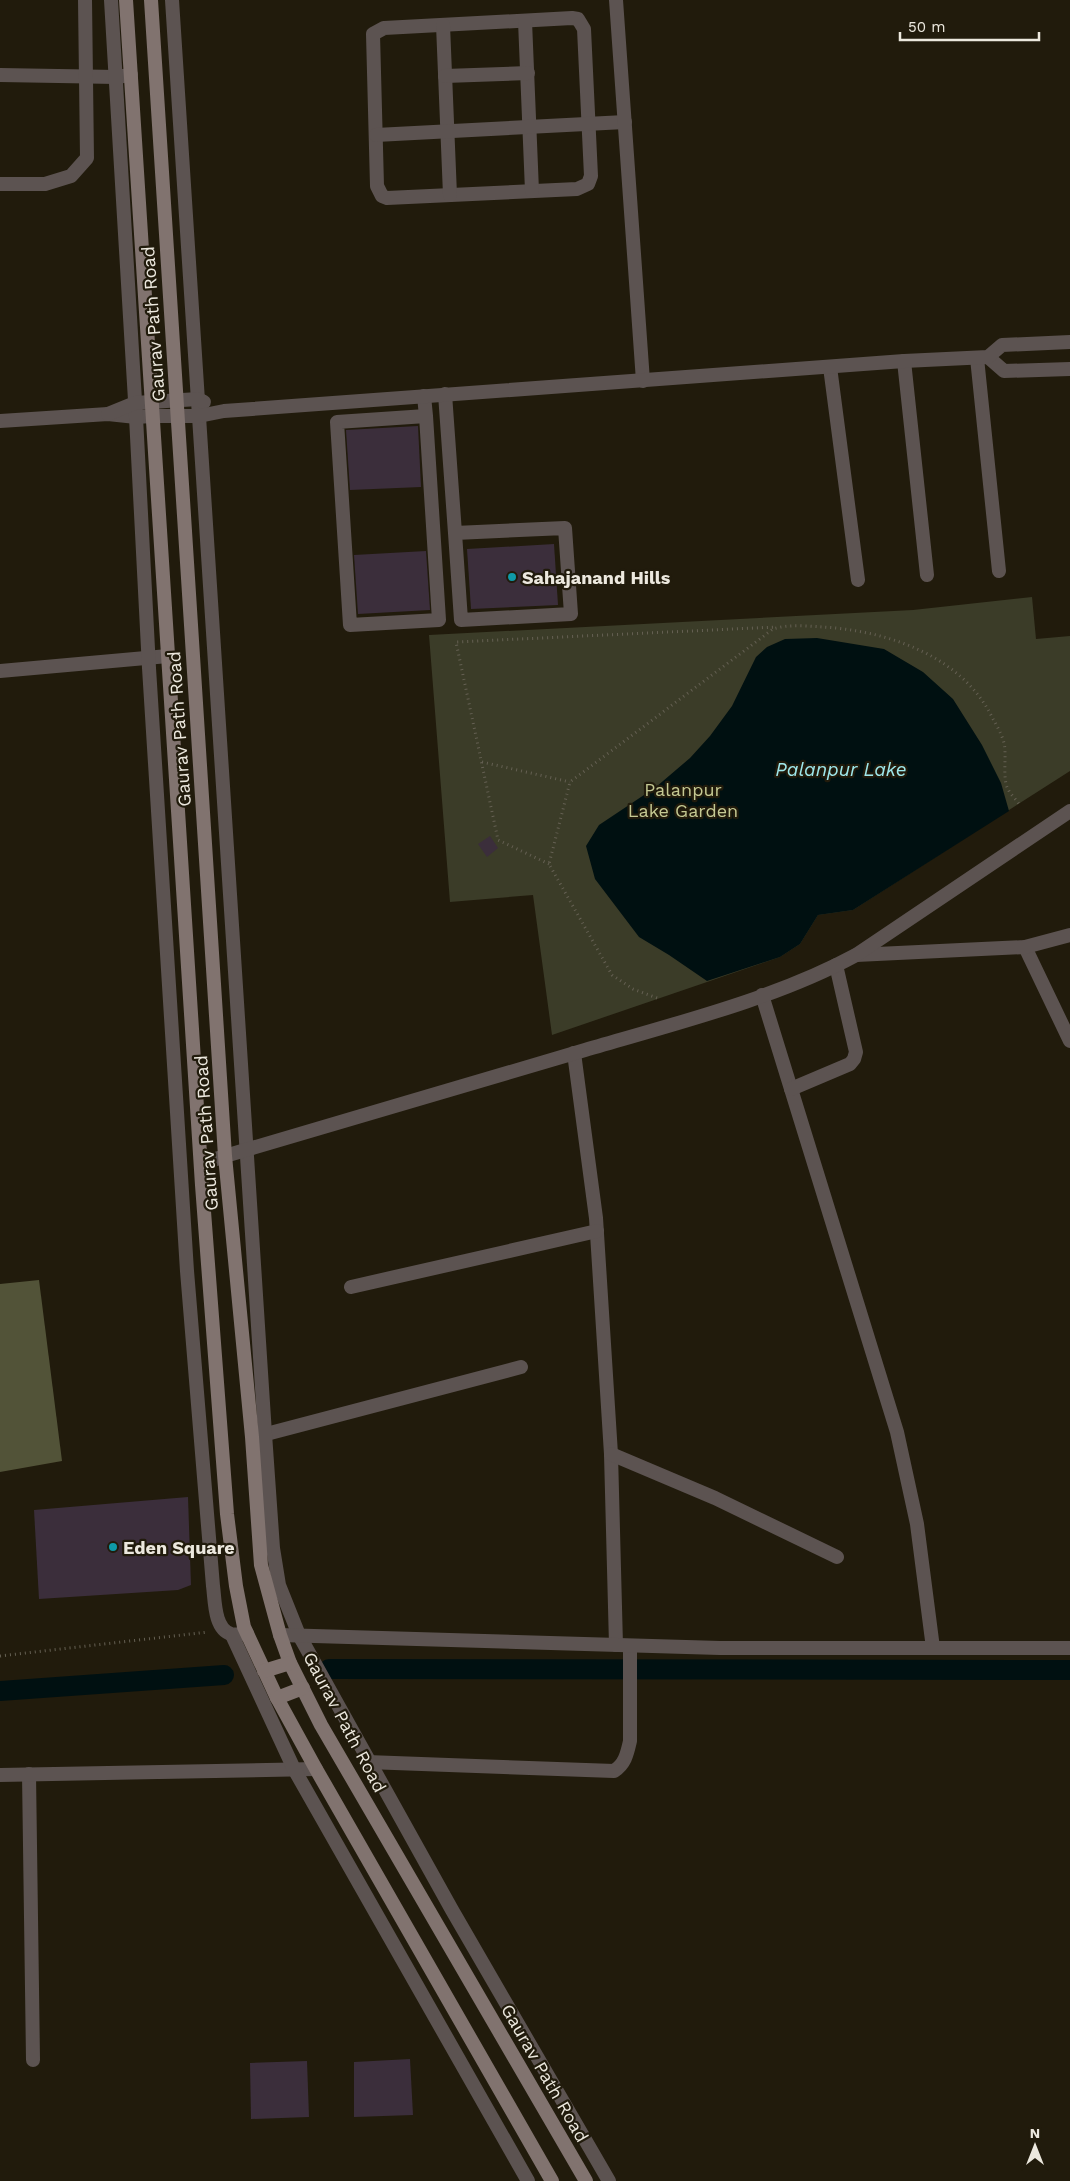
<svg xmlns="http://www.w3.org/2000/svg" width="1070" height="2181" font-family="'Work Sans',sans-serif">
	<style>
		.green { fill: #3b3c28 }
		.forest { fill: #525338 }
		.water { fill: #001011 }
		.lines { fill: none; stroke-linecap: round; stroke-linejoin: round }
		.canal { stroke: #001011; stroke-width: 20 }
		.building { fill: #3b2e3b }
		.path { stroke: #656053; stroke-width: 3; stroke-dasharray: 1 4; stroke-linecap: butt }
		.minor { stroke: #5c5351; stroke-width: 14 }
		.tertiary { stroke: #5c5351; stroke-width: 14 }
		.secondary { stroke: #81736f; stroke-width: 14 }
		.culture-dot { fill: #0f9aa8; stroke: #211b0c; stroke-width: 2 }
		.labels { text-anchor: middle; dominant-baseline: central; stroke-width: 4.5; stroke-linejoin: round; paint-order: stroke }
		.street-label { font-size: 18px; fill: #ece8de; stroke: #211b0c }
		.poi-label { font-size: 18px; font-weight: bold; fill: #ece8de; stroke: #211b0c; text-anchor: start }
		.park-label { font-size: 18px; fill: #c5c993; stroke: #211b0c }
		.water-label { font-size: 19px; font-style: italic; fill: #9fe8ec; stroke: #211b0c }
	</style>
	<rect width="100%" height="100%" fill="#211b0c"/>
	<polygon class="green" points="1032,597 1036,639 1070,636 1070,771 853,910 818,915 800,944 780,957 552,1035 533,895 450,902 429,635 913,610"/>
	<polygon class="forest" points="39,1280 62,1461 0,1472 0,1284"/>
	<polygon class="water" points="817,638 884,649 923,672 953,699 982,745 1001,783 1009,811 853,910 818,915 800,944 780,957 707,981 669,955 639,937 595,879 586,846 599,825 656,787 690,758 710,736 732,706 756,657 767,647 785,639"/>
	<g class="lines">
		<g class="canal">
			<polyline points="329,1669 1070,1670"/>
			<polyline points="0,1691 224,1675"/>
		</g>
	</g>
	<g class="building">
		<polygon points="418,426 421,487 350,490 346,430"/>
		<polygon points="554,544 558,605 471,609 467,549"/>
		<polygon points="426,551 430,610 358,614 354,555"/>
		<polygon points="490,836 498,848 487,857 478,844"/>
		<polygon points="188,1497 191,1585 178,1590 39,1599 34,1510"/>
		<polygon points="410,2059 413,2115 354,2117 354,2062"/>
		<polygon points="307,2061 309,2117 251,2119 250,2063"/>
	</g>
	<g class="lines">
		<g class="path">
			<polyline points="482,762 570,782"/>
			<polyline points="549,864 498,840 456,642 776,627"/>
			<path d="M 657,998 L 633,989 L 612,975 L 549,864 L 570,782 L 773,629 C 788,624 807,626 823,627 C 888,631 963,656 993,719 C 997,726 1002,735 1004,743 C 1007,755 1002,779 1008,789 C 1010,794 1016,799 1019,804"/>
			<polyline points="0,1656 208,1632"/>
		</g>
		<g class="minor">
			<polygon points="572,18 578,19 584,29 591,176 588,184 577,189 387,198 382,196 377,186 373,34 384,28"/>
			<polyline points="525,21 532,191"/>
			<polyline points="443,25 450,195"/>
			<polyline points="0,75 116,77 131,75"/>
			<polyline points="445,76 528,73"/>
			<polyline points="376,135 625,122"/>
			<polyline points="0,184 45,184 71,176 87,158 85,0"/>
			<polyline points="977,358 999,571"/>
			<polyline points="904,361 927,575"/>
			<polyline points="830,367 858,580"/>
			<polyline points="445,394 455,533 565,528 571,614 461,620 455,533"/>
			<polyline points="424,396 426,416 439,620 350,625 337,422 426,416"/>
			<polyline points="0,421 108,414 136,417 152,416"/>
			<polyline points="0,671 168,656"/>
			<polyline points="1025,947 1070,1041"/>
			<polyline points="856,955 1025,947 1070,935"/>
			<polyline points="762,995 897,1432 917,1524 933,1648"/>
			<polyline points="574,1053 596,1218 611,1454 616,1645"/>
			<polyline points="791,1089 850,1064 854,1059 856,1052 836,965"/>
			<polyline points="201,1164 225,1156"/>
			<polyline points="351,1287 597,1231"/>
			<polyline points="255,1437 521,1367"/>
			<polyline points="611,1454 715,1498 837,1557"/>
			<path d="M 367,1762 L 614,1771 C 625,1764 627,1754 630,1741 L 630,1646"/>
			<polyline points="29,1774 33,2060"/>
			<polyline points="0,1775 316,1769"/>
		</g>
		<g class="tertiary">
			<path d="M 111,0 L 136,417 L 149,668 L 187,1271 L 213,1586 C 215,1600 214,1629 231,1634 C 235,1635 242,1634 247,1633"/>
			<polyline points="172,0 265,1434 273,1548 279,1585 299,1635 452,1910 609,2181"/>
			<polyline points="616,0 643,381"/>
			<polyline points="988,357 1004,371 1070,369"/>
			<polyline points="108,414 135,403 198,399 204,402"/>
			<polyline points="152,416 199,416 224,411 904,361 988,357 1002,345 1070,342"/>
			<path d="M 225,1156 C 345,1121 465,1085 585,1050 C 673,1024 775,999 856,955 L 1070,811"/>
			<polyline points="232,1635 294,1769 528,2181"/>
			<polyline points="280,1635 720,1648 1070,1648"/>
		</g>
		<g class="secondary">
			<polyline points="126,0 202,1185 227,1514 236,1586 244,1627 277,1698 316,1769 552,2181"/>
			<polyline points="151,0 225,1156 252,1437 261,1565 280,1635 290,1663 321,1725 586,2181"/>
			<polyline points="264,1671 290,1663"/>
			<polyline points="277,1698 303,1688"/>
		</g>
	</g>
	<g class="culture-dot">
		<circle cx="512" cy="577" r="5"/>
		<circle cx="113" cy="1547" r="5"/>
	</g>
	<g class="labels">
		<g class="street-label">
			<text transform="translate(153 324) rotate(-94)">Gaurav Path Road</text>
			<text transform="translate(179 729) rotate(-94)">Gaurav Path Road</text>
			<text transform="translate(206 1133) rotate(-94)">Gaurav Path Road</text>
			<text transform="translate(345 1722) rotate(62)">Gaurav Path Road</text>
			<text transform="translate(545 2073) rotate(60)">Gaurav Path Road</text>
		</g>
		<g class="poi-label">
			<text x="522" y="577">Sahajanand Hills</text>
			<text x="123" y="1547">Eden Square</text>
		</g>
		<g class="park-label">
			<text x="683" y="789">Palanpur<tspan x="683" dy="21">Lake Garden</tspan></text>
		</g>
		<g class="water-label">
			<text x="841" y="769">Palanpur Lake</text>
		</g>
	</g>
	<g transform="translate(1035 2146)" stroke="#211b0c" stroke-width="4" paint-order="stroke">
	<path d="M0-4L9 19L0 12L-9 19Z" fill="#ece8de"/>
	<text y="-8" font-size="14" font-weight="bold" text-anchor="middle" fill="#ece8de">N</text>
	</g>
	<path d="M900 32v8h139v-8" fill="none" stroke="#ece8de" stroke-width="2.5"/>
	<text x="908" y="32" font-size="15" fill="#ece8de" stroke="#211b0c" stroke-width="4" paint-order="stroke">50 m</text>
</svg>
